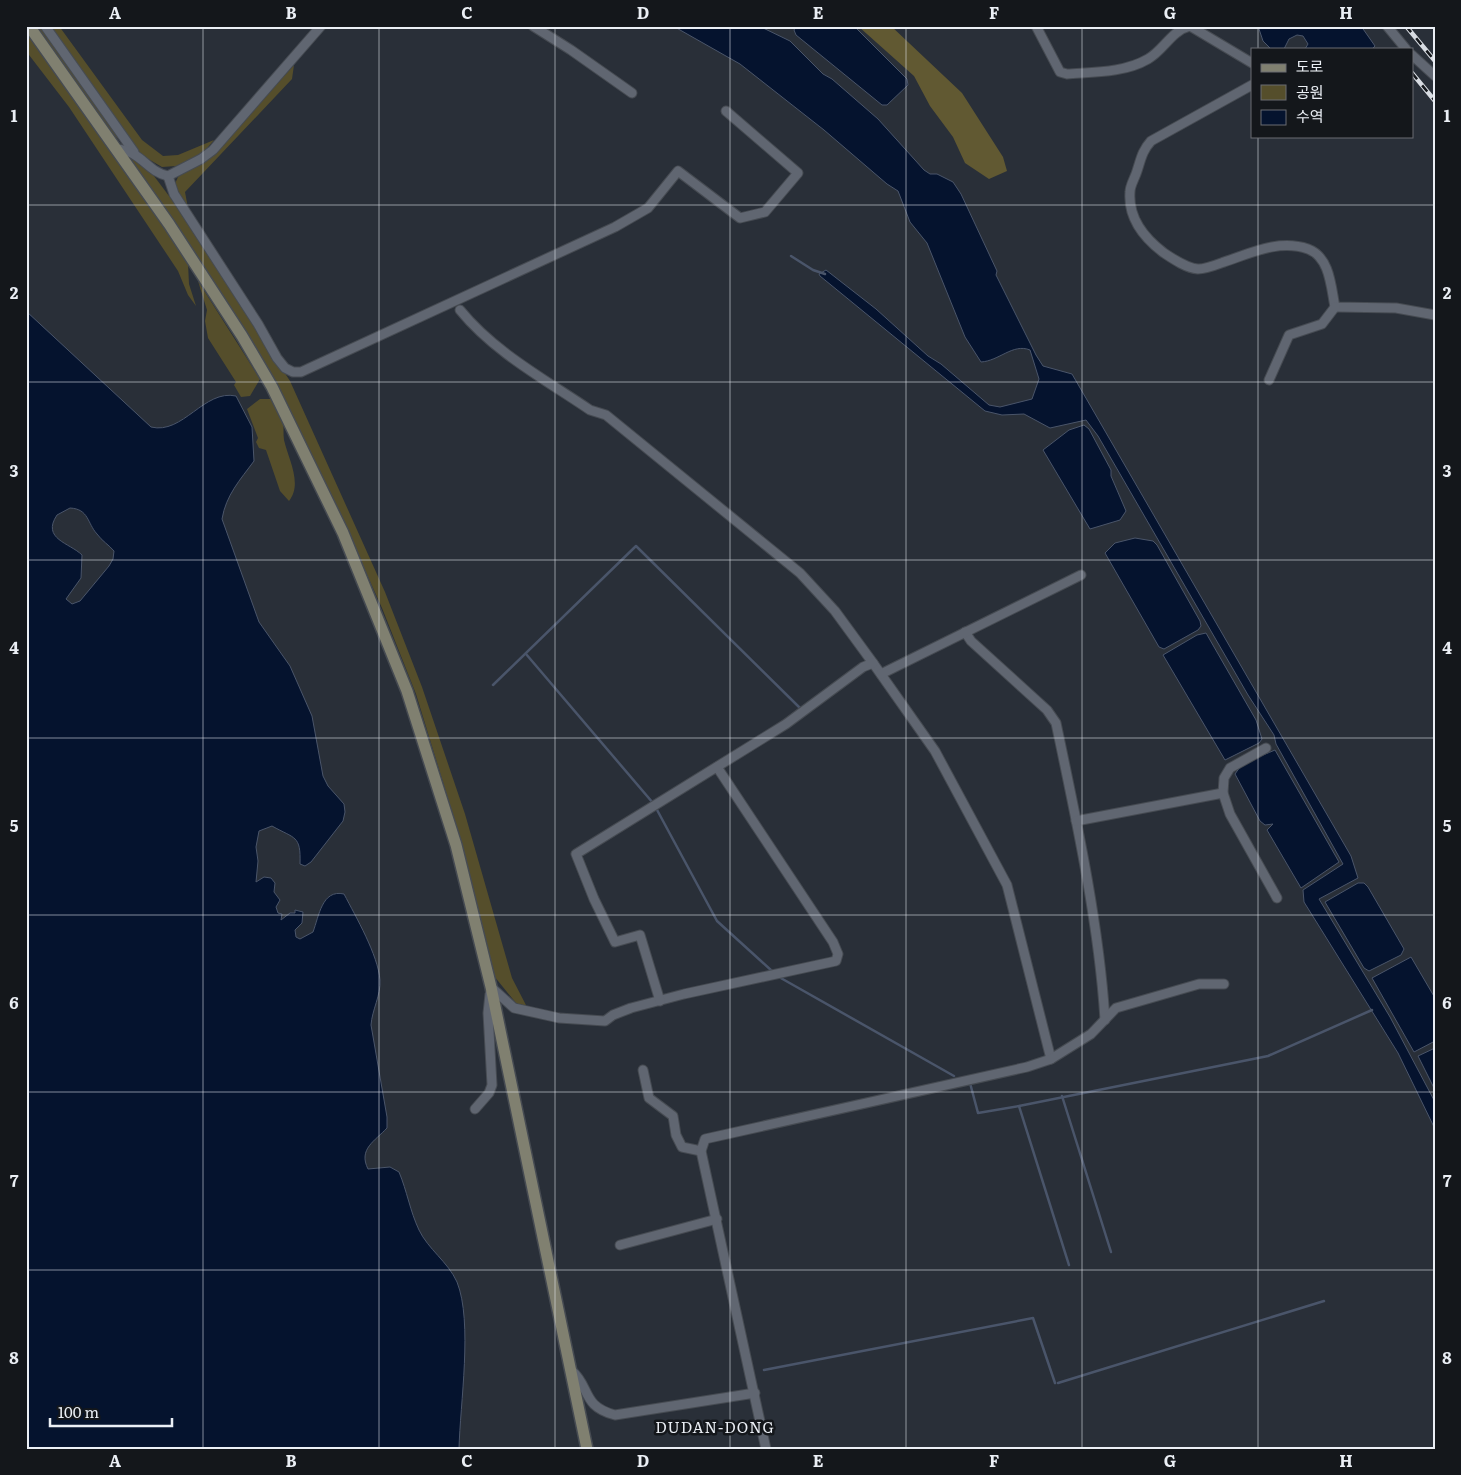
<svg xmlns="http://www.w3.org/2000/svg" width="1461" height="1475" font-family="Literata,'Noto Sans KR',serif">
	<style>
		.green { fill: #554e2b }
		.forest { fill: #615932 }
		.water { fill: #05132e; stroke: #4a556a; fill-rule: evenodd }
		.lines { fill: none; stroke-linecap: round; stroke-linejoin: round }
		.stream { stroke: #4a556a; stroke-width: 2.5 }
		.street-casing { stroke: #464b52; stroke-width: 11 }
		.secondary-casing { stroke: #464b52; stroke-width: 14 }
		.street { stroke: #606671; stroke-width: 9 }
		.secondary { stroke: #808070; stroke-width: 11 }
		.rail-casing { stroke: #d7dbe1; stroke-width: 4.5 }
		.rail { stroke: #14171b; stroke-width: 2.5; stroke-dasharray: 8; stroke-linecap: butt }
		.grid { fill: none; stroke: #ebeff5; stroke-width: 1; stroke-opacity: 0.55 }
		.labels { text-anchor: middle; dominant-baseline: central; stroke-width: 5; stroke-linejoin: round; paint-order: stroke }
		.quarter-label { font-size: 15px; letter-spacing: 1px; fill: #ebeff5; stroke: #14171b }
		.neatline { fill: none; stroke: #ebeff5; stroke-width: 2 }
		.grid-label { font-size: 16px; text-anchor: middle; font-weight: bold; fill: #ebeff5 }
	</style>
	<rect width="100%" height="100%" fill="#292f38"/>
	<g class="green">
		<polygon points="35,26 43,26 129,147 113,135"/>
		<polygon points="51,26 59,26 142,140 163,156 178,155 214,140 201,155 176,166 162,167 138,153"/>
		<polygon points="26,31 129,173 188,263 189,284 196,306 188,295 178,271 69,107 26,51"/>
		<polygon points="294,65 292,79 185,192 188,208 176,195 174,186 178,177 223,143"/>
		<polygon points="128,154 151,172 172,200 290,381 385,592 422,687 465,814 512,978 528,1009 516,1003 494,976 457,828 416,694 382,608 332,497 279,391 241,326"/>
		<polygon points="198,281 260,379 250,396 241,397 234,385 236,382 208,338 205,321 207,310"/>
		<path d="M 260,399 L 273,399 C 276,406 282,414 283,421 C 284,427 283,434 284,440 C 288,458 303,484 289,501 L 280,491 L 266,450 L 259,448 L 256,442 L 258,438 L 247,409 Z"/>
	</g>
	<polygon class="forest" points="858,26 891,26 962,93 1003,157 1007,171 989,179 965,163 953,137 930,106 914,76"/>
	<g class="water">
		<path d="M 673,26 L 759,26 L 790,41 L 823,74 L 832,79 L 878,119 L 924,170 L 930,174 L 937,174 L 953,182 L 961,194 L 997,271 L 996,275 L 1036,355 L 1043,366 L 1072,374 L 1351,856 L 1358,878 L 1319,899 L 1390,1017 L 1435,1102 L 1435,1129 L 1398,1053 L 1304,902 L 1303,890 L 1343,864 L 1276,744 L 1274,735 L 1248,695 L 1098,436 L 1086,420 L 1050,428 L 1024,414 L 1002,415 L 985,411 L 820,276 L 819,274 L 826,270 L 876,309 L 928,356 L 941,364 L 989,405 L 1000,407 L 1032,399 L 1039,379 L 1030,350 C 1013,343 999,361 981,362 L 965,337 L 927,243 L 910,222 L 898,191 L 887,184 L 824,130 L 740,64 Z"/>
		<polygon points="796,26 854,26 907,79 908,85 887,105 882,105 796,35 794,30"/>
		<polygon points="1258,26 1361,26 1375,46 1372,49 1305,49 1308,44 1303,36 1297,35 1289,39 1284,49 1271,49 1263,41"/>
		<path d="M 26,311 L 151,427 C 183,435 204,389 236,396 L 252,427 L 254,461 C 240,480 226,495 222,519 L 259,622 L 290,666 L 312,716 L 323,776 L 328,786 L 344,804 L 345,812 L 343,821 L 311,862 L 305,866 L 300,864 C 301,835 295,839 272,826 L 259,831 L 256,847 L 258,861 L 256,882 L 264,877 L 271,878 L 275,883 L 274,892 L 280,900 L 276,907 L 278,913 L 282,914 L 281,920 L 290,913 L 295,913 L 295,910 L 303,912 L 302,923 L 295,930 L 296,937 L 300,939 L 313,932 C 319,916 322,889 344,894 C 356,917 378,955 380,980 C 381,995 372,1010 371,1025 L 387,1117 L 387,1128 C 375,1141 358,1149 368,1169 L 390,1167 L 399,1172 C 407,1191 410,1211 419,1230 C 428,1249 448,1262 457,1282 C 473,1322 460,1404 459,1449 L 26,1449 ZM 70,508 C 89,509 87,523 97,534 C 102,541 109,545 114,551 L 113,559 L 109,566 L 80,601 L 72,604 L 66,599 L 81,578 L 82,555 C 70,543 41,539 57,515 Z"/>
		<polygon points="1084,425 1089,429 1111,470 1111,476 1126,511 1120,520 1090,529 1043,450 1069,430"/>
		<polygon points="1135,538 1153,541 1157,545 1200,621 1201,626 1198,630 1164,649 1159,647 1105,553 1115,543"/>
		<polygon points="1206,633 1256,720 1262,739 1259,743 1225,760 1163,655 1197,635"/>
		<path d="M 1275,750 L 1339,862 L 1301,888 L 1267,830 L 1273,824 L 1265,825 L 1260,821 L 1235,774 C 1242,761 1262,756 1275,750 Z"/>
		<polygon points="1358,883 1364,883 1368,887 1404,949 1401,955 1369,971 1364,968 1325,902"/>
		<polygon points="1411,957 1435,998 1435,1041 1414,1052 1372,978"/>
		<polygon points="1435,1048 1435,1090 1418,1056"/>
	</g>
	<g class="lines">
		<g class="stream">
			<polyline points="791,256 813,270 825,274"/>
			<polyline points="526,654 653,803"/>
			<polyline points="493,685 636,546 801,709"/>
			<polyline points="656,808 717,921 772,971"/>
			<polyline points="779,977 954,1076"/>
			<polyline points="970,1083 978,1113 1019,1106 1268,1056 1372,1010"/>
			<polyline points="1062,1096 1111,1252"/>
			<polyline points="1019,1106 1069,1265"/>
			<polyline points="764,1370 1033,1318 1055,1383"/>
			<polyline points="1058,1383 1324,1301"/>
		</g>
		<defs>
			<g id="street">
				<polyline points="45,26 134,152"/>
				<polyline points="533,26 571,50 632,93"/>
				<path d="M 1036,26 L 1060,72 L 1067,74 C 1093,72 1124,73 1148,59 C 1164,50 1171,31 1190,26 L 1252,63"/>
				<polyline points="1387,26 1406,49"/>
				<polyline points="1412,55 1435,76"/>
				<path d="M 1252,85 L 1151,141 C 1142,151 1141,159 1137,171 C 1135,178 1130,185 1130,192 C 1128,218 1144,238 1164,253 C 1173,259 1186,268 1198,269 C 1206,269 1216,265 1224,262 C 1251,253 1279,239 1308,249 C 1330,257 1331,287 1335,307 L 1396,308 L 1435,315"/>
				<path d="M 116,149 C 141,150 147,172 168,176 L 201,159 L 213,150 L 321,26"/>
				<polyline points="168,176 174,194 258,324 277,358 285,368 293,372 301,372 615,227 648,208 678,171 740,218 765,212 798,173 726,111"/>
				<path d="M 460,310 C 494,352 546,380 590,410 L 606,415 L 800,573 L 835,611 L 873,663 L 935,751 L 1007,885 L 1051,1059"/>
				<polyline points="1269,380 1289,335 1322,324 1335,307"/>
				<path d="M 965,632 L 971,641 L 1047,710 L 1056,723 C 1076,818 1099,923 1105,1020"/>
				<polyline points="881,674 1081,575"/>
				<polyline points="1266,748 1230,768 1224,778 1223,793 1230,814 1277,898"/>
				<polyline points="1076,821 1223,793"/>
				<polyline points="491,987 514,1008 559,1018 605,1021 613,1015 631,1008 684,994 836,961 838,954 833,942 717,767"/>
				<polyline points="660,1001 640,935 615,942 594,899 576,854 786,724 863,667 873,663"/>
				<polyline points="643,1070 649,1098 673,1116 676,1135 682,1147 701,1151"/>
				<polyline points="475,1109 489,1093 492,1085 488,1013 490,994"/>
				<polyline points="620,1245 717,1219"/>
				<path d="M 571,1370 C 591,1387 581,1406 615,1415 L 755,1393"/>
				<polyline points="766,1449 701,1151 705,1139 1027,1067 1051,1059 1091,1034 1116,1008 1199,984 1224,984"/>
			</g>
			<polyline id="secondary" points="29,26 169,224 242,336 272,387 343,533 407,691 456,845 491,987 587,1449"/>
		</defs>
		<use href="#street" class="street-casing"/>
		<use href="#secondary" class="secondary-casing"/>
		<use href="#street" class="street"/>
		<use href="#secondary" class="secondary"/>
		<defs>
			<g id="rail">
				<polyline points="1406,26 1435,61"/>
				<polyline points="1412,73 1435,101"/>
			</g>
		</defs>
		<use href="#rail" class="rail-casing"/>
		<use href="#rail" class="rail"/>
	</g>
	<path class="grid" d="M 203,26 L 203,1449M 379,26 L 379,1449M 555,26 L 555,1449M 730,26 L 730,1449M 906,26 L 906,1449M 1082,26 L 1082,1449M 1258,26 L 1258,49M 1258,136 L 1258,1449M 26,205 L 1435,205M 26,382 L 1435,382M 26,560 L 1435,560M 26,738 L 1435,738M 26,915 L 1435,915M 26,1092 L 1435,1092M 26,1270 L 1435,1270"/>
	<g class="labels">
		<g class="quarter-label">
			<text x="715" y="1426">DUDAN-DONG</text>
		</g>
	</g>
	<rect width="1461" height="1475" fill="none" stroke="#14171b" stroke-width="55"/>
	<rect x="1251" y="48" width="162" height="90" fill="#14171b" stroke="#6a6d72"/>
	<rect x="1261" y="64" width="25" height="8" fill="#808070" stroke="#6a6d72"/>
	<text x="1296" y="72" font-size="15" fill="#ebeff5">도로</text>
	<rect x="1261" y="85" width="25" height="15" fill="#554e2b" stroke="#6a6d72"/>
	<text x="1296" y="98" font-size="15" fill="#ebeff5">공원</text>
	<rect x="1261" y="110" width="25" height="15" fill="#05132e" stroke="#6a6d72"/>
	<text x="1296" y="122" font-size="15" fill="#ebeff5">수역</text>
	<path d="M50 1418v8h122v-8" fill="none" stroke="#ebeff5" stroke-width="2.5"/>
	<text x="58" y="1418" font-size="15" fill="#ebeff5" stroke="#14171b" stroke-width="4" paint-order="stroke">100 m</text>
	<rect x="28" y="28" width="1406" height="1420" class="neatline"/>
	<g class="grid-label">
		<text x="115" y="19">A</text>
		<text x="291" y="19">B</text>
		<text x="467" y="19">C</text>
		<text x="643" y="19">D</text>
		<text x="818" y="19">E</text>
		<text x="994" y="19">F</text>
		<text x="1170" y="19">G</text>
		<text x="1346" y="19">H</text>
		<text x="14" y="122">1</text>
		<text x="1447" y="122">1</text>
		<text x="14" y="299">2</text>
		<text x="1447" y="299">2</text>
		<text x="14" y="477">3</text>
		<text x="1447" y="477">3</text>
		<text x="14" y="654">4</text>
		<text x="1447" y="654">4</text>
		<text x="14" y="832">5</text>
		<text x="1447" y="832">5</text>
		<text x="14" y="1009">6</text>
		<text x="1447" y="1009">6</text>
		<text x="14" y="1187">7</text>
		<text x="1447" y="1187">7</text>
		<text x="14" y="1364">8</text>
		<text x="1447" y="1364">8</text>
		<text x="115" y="1467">A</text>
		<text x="291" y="1467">B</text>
		<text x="467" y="1467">C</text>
		<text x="643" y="1467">D</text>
		<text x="818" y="1467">E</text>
		<text x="994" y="1467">F</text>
		<text x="1170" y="1467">G</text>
		<text x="1346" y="1467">H</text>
	</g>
</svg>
